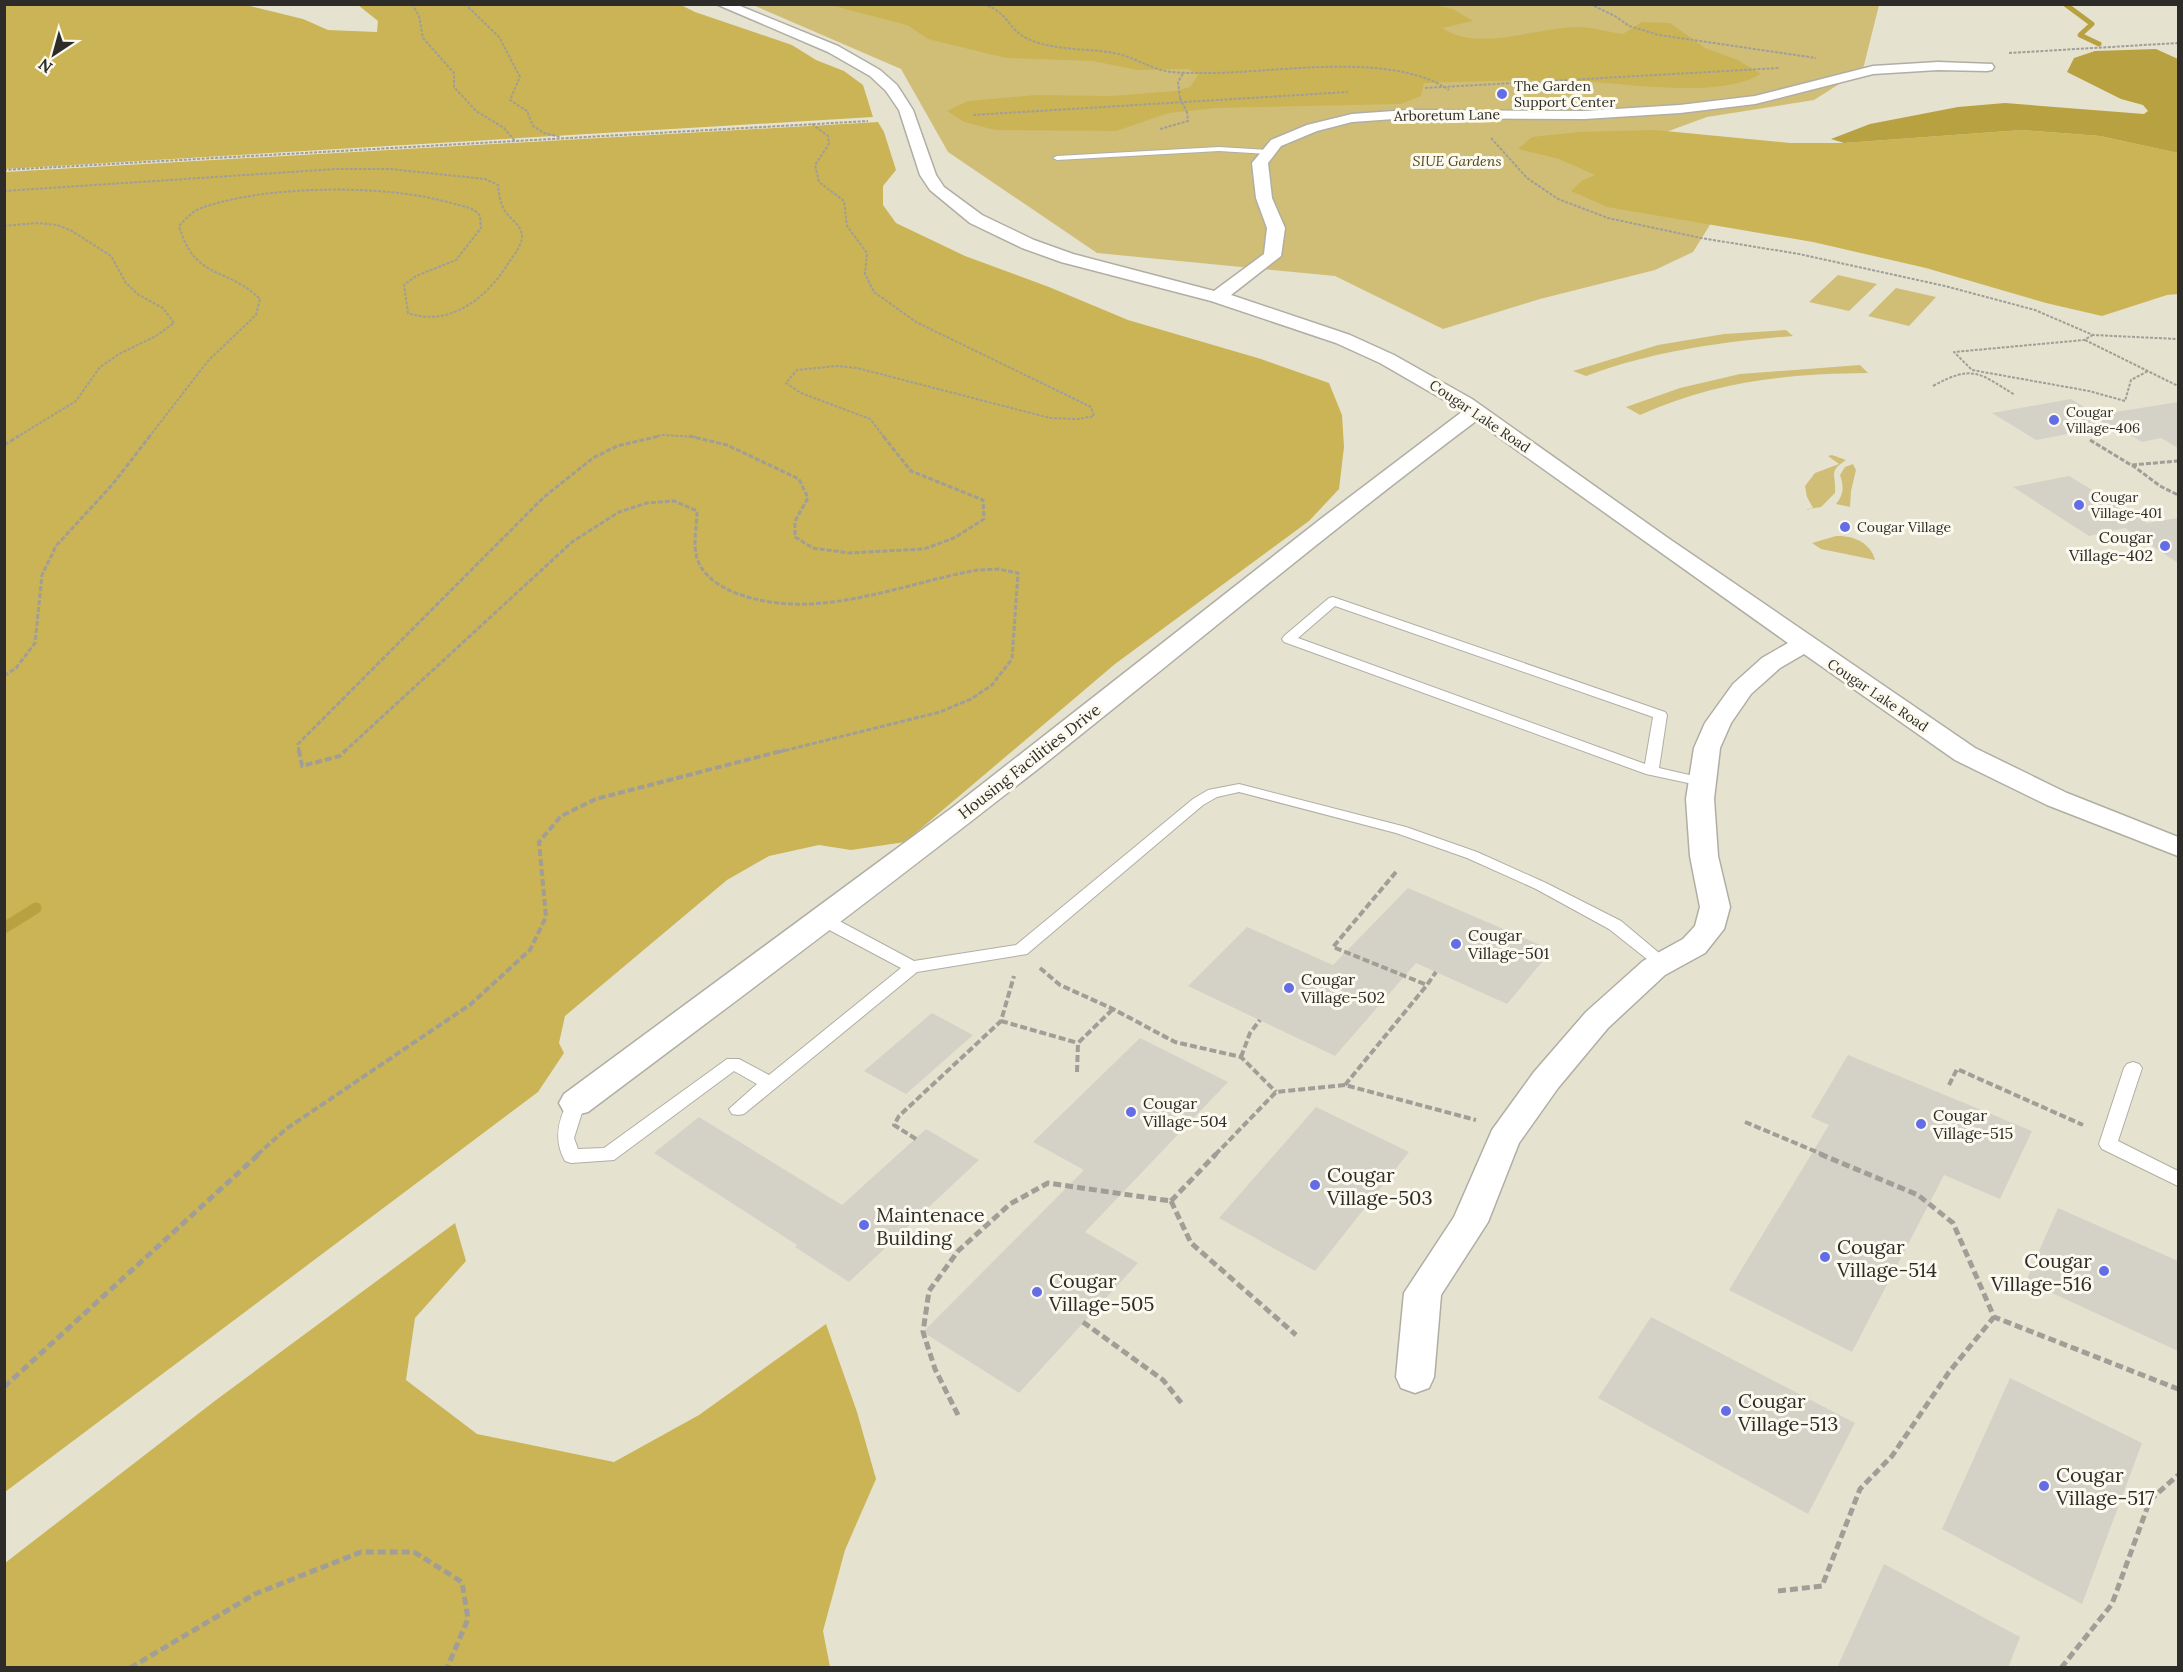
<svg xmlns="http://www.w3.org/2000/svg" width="2183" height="1672" font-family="Lora,serif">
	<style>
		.built { fill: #e6e2d0 }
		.green { fill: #d0be77 }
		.forest { fill: #cbb455 }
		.water { fill: #b8a140 }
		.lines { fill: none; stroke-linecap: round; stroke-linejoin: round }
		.stream-far1 { stroke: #b8a140; stroke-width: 5 }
		.stream { stroke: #b8a140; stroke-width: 11 }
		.building { fill: #d4d1c7 }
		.service-casing { stroke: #b0aea4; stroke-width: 2 }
		.minor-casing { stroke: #b0aea4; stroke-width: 3 }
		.path-far3 { stroke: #a09e97; stroke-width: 2; stroke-dasharray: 3 1.5; stroke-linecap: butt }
		.path-far2 { stroke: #a09e97; stroke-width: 3; stroke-dasharray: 5 2; stroke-linecap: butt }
		.path-far1 { stroke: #a09e97; stroke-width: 4; stroke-dasharray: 7 3; stroke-linecap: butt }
		.path { stroke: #a09e97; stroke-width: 5; stroke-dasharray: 8 4; stroke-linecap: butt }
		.service { fill: #fff; fill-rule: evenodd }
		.minor { fill: #fff; fill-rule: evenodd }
		.path-bridge { stroke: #a09e97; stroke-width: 2; stroke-dasharray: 3 1.5; stroke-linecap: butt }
		.poi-dot { fill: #636de6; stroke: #fcfaef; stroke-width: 2 }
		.labels { text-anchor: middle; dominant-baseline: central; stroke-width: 6; stroke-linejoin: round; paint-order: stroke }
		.far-poi-label { font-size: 14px; fill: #2d2c28; stroke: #fcfaef; text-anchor: start }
		.far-street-label { font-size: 14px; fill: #2d2c28; stroke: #fcfaef }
		.far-park-label { font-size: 14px; font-style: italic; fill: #4f451d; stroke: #fcfaef }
		.poi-label { font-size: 16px; fill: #2d2c28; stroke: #fcfaef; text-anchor: start }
		.street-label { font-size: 16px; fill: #2d2c28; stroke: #fcfaef }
		.near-poi-label { font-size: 20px; fill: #2d2c28; stroke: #fcfaef; text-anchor: start }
	</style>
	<rect width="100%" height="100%" fill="#efece2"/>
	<rect class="built" x="5" y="5" width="2173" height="1662"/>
	<g class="green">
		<polygon points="753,5 1879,5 1863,69 1814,100 1707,117 1666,132 1718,212 1693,252 1655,270 1540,299 1443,329 1335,276 1097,253 948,152 901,69"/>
		<polygon points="1838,275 1877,284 1849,311 1809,302"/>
		<polygon points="1896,288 1936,297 1909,326 1868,316"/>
		<path d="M 1786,330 L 1793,336 C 1721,342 1654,351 1586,376 L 1573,371 L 1658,345 L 1724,334 Z"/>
		<path d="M 1860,365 L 1868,373 C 1785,374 1716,381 1640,415 L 1626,407 L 1680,388 L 1740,374 Z"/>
		<path d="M 1832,455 L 1846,460 C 1827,472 1837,475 1835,493 L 1821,507 L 1804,510 L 1813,508 L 1807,497 L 1805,486 L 1815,473 L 1839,464 L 1828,456 Z"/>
		<path d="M 1853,464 L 1856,470 L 1851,491 L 1850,507 L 1836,504 C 1844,494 1844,487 1840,475 L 1845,467 Z"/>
		<path d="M 1836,536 C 1853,535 1871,543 1875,560 L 1821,549 L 1812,543 Z"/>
	</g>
	<g class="forest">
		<polygon points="12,5 246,5 303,19 328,30 377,32 378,21 358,5 681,5 695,12 792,45 816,60 844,71 863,85 873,117 5,169 4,6"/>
		<path d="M 830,5 L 1434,5 L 1453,9 L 1473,21 L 1442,28 C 1479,53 1536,27 1577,27 C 1592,27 1608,32 1623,34 L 1642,22 L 1670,23 L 1705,48 L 1738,60 L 1761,74 C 1715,101 1615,81 1561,80 C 1515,80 1469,82 1424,83 L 1421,96 L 1401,104 L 1215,108 L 1169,113 L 1116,131 L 995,130 L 964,122 L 947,111 L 968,101 L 1036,95 L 1110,96 L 1176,91 L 1190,87 L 1198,75 L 1189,69 L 1137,70 L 1093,61 L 1006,58 L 928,39 L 907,25 Z"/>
		<polygon points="878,122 884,132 896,170 883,186 883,205 896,223 965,256 1049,287 1128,320 1261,359 1329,383 1342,415 1344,447 1339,489 1309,521 1115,664 905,842 851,850 819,845 769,856 727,880 565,1016 559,1043 564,1053 538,1092 5,1492 5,172"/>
		<polygon points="1655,130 1790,143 1844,143 2022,130 2100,136 2178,153 2178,294 2167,295 2102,316 2046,303 1926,268 1813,242 1607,207 1571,191 1583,180 1595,175 1559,159 1518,149 1532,137 1579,132"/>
		<polygon points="455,1223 466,1261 415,1318 406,1380 477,1434 614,1462 699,1415 826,1324 857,1412 876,1479 845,1550 823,1631 830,1667 5,1667 5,1563 216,1400"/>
	</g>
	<polygon class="water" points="2156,49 2178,59 2178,153 2100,136 2022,130 1844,143 1831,139 1870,124 1958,107 2005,103 2144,114 2148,111 2143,105 2121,99 2067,72 2074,58 2095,51"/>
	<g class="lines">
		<polyline class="stream-far1" points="2065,4 2092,24 2080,35 2099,44"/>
		<polyline class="stream" points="4,928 36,908"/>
	</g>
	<g class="building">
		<polygon points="2071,399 2097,415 2178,402 2178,448 2161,438 2142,442 2112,424 2115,425 2036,440 1992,413"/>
		<polygon points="2069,476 2147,523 2178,518 2178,563 2125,528 2089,536 2013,487"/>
		<polygon points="1408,888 1552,950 1507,1004 1416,963 1335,1056 1188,986 1247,927 1333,965"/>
		<polygon points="932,1013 973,1035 906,1094 864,1071"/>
		<polygon points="1140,1038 1228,1082 1085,1232 1138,1263 1019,1393 923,1332 1084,1170 1033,1142"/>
		<polygon points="1848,1055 2032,1131 2000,1199 1944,1175 1852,1352 1729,1290 1829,1125 1811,1117"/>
		<polygon points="1316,1107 1409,1152 1315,1271 1219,1218"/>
		<polygon points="699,1117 842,1205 926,1129 979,1160 849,1282 795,1247 797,1245 654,1153"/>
		<polygon points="2058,1208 2178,1261 2178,1351 2026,1281"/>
		<polygon points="1651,1317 1855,1423 1808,1514 1598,1398"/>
		<polygon points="2010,1378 2142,1443 2082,1604 1942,1529"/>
		<polygon points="1884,1564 2020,1637 2008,1668 1837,1668"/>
	</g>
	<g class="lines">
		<defs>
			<g id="service">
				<polygon points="1219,147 1268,150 1272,152 1268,154 1219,151 1057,160 1053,158 1057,156"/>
				<path d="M 1333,597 L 1665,712 L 1667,715 L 1659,768 L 1707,779 L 1709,782 L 1702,786 L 1646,774 L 1284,642 L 1282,639 L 1284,636 L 1329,598 ZM 1335,606 L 1653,717 L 1645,764 L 1298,638 Z"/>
				<path d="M 1239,784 L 1406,827 L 1477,852 L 1546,883 L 1621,921 L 1671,963 L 1669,967 L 1657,967 L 1609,929 L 1536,889 L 1467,858 L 1396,833 L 1239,792 L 1217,797 L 1203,805 L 1027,954 L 917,972 L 744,1114 L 738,1115 L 732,1114 L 729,1109 L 757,1084 L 734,1071 L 614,1160 L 571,1163 L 565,1161 C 553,1140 558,1119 570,1098 L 576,1097 L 582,1098 L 585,1103 L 574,1138 L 578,1149 L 604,1148 L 727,1059 L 739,1059 L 769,1075 L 901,968 L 818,924 L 816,920 L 818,916 L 830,916 L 914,961 L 1016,945 L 1193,799 L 1208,790 Z"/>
				<polygon points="2133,1062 2139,1064 2142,1068 2118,1141 2178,1171 2178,1186 2102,1149 2099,1144 2124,1068 2127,1064"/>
			</g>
			<path id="minor" d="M 716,4 L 735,4 L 838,46 L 880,70 L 897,85 L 913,110 L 936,175 L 944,187 L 982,215 L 1034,240 L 1073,254 L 1214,291 L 1264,254 L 1267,228 L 1256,198 L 1252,163 L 1271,140 L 1307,125 L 1352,114 L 1408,110 L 1584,111 L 1680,105 L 1755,96 L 1873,66 L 1938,62 L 1992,64 L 1994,67 L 1992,70 L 1987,71 L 1938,70 L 1873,74 L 1755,104 L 1680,113 L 1584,119 L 1408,118 L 1352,122 L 1317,131 L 1281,146 L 1268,163 L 1272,198 L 1285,228 L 1281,256 L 1231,295 L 1350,335 L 1394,355 L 1472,399 L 1668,538 L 1975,748 L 2067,793 L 2178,837 L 2178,856 L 2047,805 L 1955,760 L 1804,654 L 1780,668 L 1751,694 L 1731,723 L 1720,748 L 1714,799 L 1718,856 L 1730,907 L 1724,929 L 1705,953 L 1665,975 L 1608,1028 L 1558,1088 L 1519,1143 L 1488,1222 L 1441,1295 L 1434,1377 L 1429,1388 L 1415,1393 L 1401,1388 L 1396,1377 L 1404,1293 L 1454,1217 L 1492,1130 L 1534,1072 L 1586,1012 L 1643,961 L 1683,939 L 1695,926 L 1700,907 L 1690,856 L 1686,799 L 1694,748 L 1705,723 L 1733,684 L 1762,658 L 1788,643 L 1476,421 C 1327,533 1184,653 1038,769 C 890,885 739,999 588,1112 L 576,1115 L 564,1112 L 559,1103 L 564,1094 L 953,807 L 1322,518 L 1463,411 L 1380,363 L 1336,343 L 1211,301 L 1061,262 L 1022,248 L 970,223 L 930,190 L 920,175 L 899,110 L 886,91 L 870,76 L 828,52 Z"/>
		</defs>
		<use href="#service" class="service-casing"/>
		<use href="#minor" class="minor-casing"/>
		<g class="path-far3">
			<polyline points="412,4 419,16 423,38 454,73 454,87 476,111 504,128 515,141"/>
			<polyline points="465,4 499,37 520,77 510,100 527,111 533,126 544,133 560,137"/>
			<path d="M 983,4 C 1010,13 1006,28 1028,39 C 1055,51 1086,48 1114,53 C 1131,56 1144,65 1161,70 C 1172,73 1186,73 1197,73 C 1268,75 1388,49 1449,90"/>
			<polyline points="1590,4 1615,16 1629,26 1659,35 1816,58"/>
			<polyline points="2009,53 2178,43"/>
			<polyline points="1425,88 1780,68"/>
			<polyline points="1180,98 1178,82 1184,72"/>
			<polyline points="973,115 1348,92"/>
			<polyline points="812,124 828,136 829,144 815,165 819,182 844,201 847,226 867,253 865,274 874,292 916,322 1091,407 1094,416 1078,419 1050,418 857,368 837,366 797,370 786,383 801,393 870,419 884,437"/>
			<polyline points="1160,129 1188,121 1187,112"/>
			<polyline points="1491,138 1527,178 1558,199 1608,218 1701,238 1799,254 1945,286 2035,310 2093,335 2178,339"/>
			<polyline points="4,170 868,121"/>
			<path d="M 4,191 L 336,169 L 390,169 L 485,179 L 498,185 C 499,194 500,203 505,211 C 511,220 523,226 522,238 C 521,246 514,255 509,262 C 488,297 450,328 408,313 L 404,285 L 416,276 L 456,260 L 481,228 L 480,216 C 474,207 462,206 451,203 C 385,184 270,185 204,207 C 194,210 186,218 179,226 C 196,282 225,265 260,299 L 256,315 L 208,361 L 149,437"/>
			<polyline points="4,226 37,223 57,225 72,231 111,256 126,283 139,295 163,308 174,323 156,336 119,354 100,367 76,401 17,437"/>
			<polyline points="2093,335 2084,340 1954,352 1972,370 2089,391 2125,401 2131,380 2148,371"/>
			<polyline points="2085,340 2178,386"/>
			<path d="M 1933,386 C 1973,364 1979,373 2015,395"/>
			<polyline points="653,437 663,435 696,437"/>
		</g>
		<g class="path-far2">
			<polyline points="689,436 727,445 799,479 808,498 795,521 795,537 813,548 849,553 924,549 954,538 984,519 983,500 911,471 883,436"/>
			<polyline points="2090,440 2131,465 2178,461"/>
			<polyline points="4,445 19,436"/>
			<polyline points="2132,465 2160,486 2178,495"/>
			<polyline points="4,676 16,668 35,643 42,575 56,546 112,485 150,436"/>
			<polyline points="299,752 298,744 544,497 593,458 617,446 660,436"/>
			<path d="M 344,752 L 572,542 L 619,512 L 647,503 L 674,501 L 697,511 C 697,527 692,546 698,561 C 704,576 718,585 731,591 C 811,625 898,584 978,570 L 998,569 L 1018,573 L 1012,659 L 992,685 L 971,699 L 940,712 L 779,752"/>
		</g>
		<g class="path-far1">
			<polyline points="299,750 302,766 340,756 346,750"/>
			<polyline points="1396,872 1333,947 1427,985 1436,972"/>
			<polyline points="1040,968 1060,985 1113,1009 1175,1042 1241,1057 1276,1092"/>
			<polyline points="1001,1021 1078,1043"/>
			<polyline points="1241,1057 1250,1033 1260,1020"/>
			<polyline points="1077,1072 1078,1043 1113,1009"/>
			<polyline points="1345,1085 1427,985"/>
			<polyline points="1949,1085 1957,1069 2083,1125"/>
			<polyline points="1745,1122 1824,1155"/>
			<polyline points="916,1139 894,1125 899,1116 1001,1021 1014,976"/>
			<polyline points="257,1155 286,1129 471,1004 530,950 546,917 539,842 561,816 596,799 785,750"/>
			<polyline points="1215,1155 1276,1092 1345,1085 1476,1120"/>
		</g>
		<g class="path">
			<polyline points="1820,1154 1918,1195 1953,1223 1994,1317 2178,1389"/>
			<polyline points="1171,1201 1216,1154"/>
			<polyline points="1171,1201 1191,1243 1296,1335"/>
			<polyline points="1083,1322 1163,1380 1183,1405"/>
			<polyline points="4,1387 259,1154"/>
			<polyline points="958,1415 935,1369 923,1332 929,1291 958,1251 1010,1204 1048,1183 1171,1201"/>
			<polyline points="1778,1591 1822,1586 1860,1489 1892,1456 1949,1372 1994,1317"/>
			<polyline points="130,1668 255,1594 361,1552 414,1552 462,1582 468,1619 447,1668"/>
			<polyline points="2061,1668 2112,1604 2150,1500 2178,1475"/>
		</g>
		<use href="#service" class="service"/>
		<use href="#minor" class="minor"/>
		<polyline class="path-bridge" points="1180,98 1187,112"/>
	</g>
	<g class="poi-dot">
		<circle cx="1502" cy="94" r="6"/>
		<circle cx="2054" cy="420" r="6"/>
		<circle cx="2079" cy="505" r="6"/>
		<circle cx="1845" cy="527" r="6"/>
		<circle cx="2165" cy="546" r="6"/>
		<circle cx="1456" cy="944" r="6"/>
		<circle cx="1289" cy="988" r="6"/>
		<circle cx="1131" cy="1112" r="6"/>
		<circle cx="1921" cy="1124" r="6"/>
		<circle cx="1315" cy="1185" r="6"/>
		<circle cx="864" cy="1225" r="6"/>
		<circle cx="1825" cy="1257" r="6"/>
		<circle cx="2104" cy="1271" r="6"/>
		<circle cx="1037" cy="1292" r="6"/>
		<circle cx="1726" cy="1411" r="6"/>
		<circle cx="2044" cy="1486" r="6"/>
	</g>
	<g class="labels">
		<g class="far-poi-label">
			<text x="1514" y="86">The Garden<tspan x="1514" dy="16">Support Center</tspan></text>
			<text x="2066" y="412">Cougar<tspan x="2066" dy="16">Village-406</tspan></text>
			<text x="2091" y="497">Cougar<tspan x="2091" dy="16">Village-401</tspan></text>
			<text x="1857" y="527">Cougar Village</text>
		</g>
		<g class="far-street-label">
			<text transform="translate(1447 115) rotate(-1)">Arboretum Lane</text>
			<text transform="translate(1480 416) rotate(34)">Cougar Lake Road</text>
			<text transform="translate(1878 695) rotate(34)">Cougar Lake Road</text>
		</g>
		<g class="far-park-label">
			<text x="1457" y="161">SIUE Gardens</text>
		</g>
		<g class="poi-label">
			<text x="2153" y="537" text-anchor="end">Cougar<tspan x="2153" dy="18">Village-402</tspan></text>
			<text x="1468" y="935">Cougar<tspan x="1468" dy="18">Village-501</tspan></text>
			<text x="1301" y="979">Cougar<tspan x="1301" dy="18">Village-502</tspan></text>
			<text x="1143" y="1103">Cougar<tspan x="1143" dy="18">Village-504</tspan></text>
			<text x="1933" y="1115">Cougar<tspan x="1933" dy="18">Village-515</tspan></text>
		</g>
		<g class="street-label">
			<text transform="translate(1029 761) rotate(-38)">Housing Facilities Drive</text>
		</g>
		<g class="near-poi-label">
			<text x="1327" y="1174">Cougar<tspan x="1327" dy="23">Village-503</tspan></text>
			<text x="876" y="1214">Maintenace<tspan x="876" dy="23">Building</tspan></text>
			<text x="1837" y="1246">Cougar<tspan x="1837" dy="23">Village-514</tspan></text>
			<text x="2092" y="1260" text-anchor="end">Cougar<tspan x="2092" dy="23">Village-516</tspan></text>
			<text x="1049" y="1280">Cougar<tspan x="1049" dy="23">Village-505</tspan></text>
			<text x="1738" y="1400">Cougar<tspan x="1738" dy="23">Village-513</tspan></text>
			<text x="2056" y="1474">Cougar<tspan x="2056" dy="23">Village-517</tspan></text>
		</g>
	</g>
	<rect width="2183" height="1672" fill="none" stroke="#2d2c28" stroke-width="12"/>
	<g transform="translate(54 54) rotate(216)" stroke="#fcfaef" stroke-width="4.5" paint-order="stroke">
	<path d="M0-4.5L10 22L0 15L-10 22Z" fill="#2d2c28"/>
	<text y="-9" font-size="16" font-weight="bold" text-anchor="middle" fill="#2d2c28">N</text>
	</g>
</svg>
